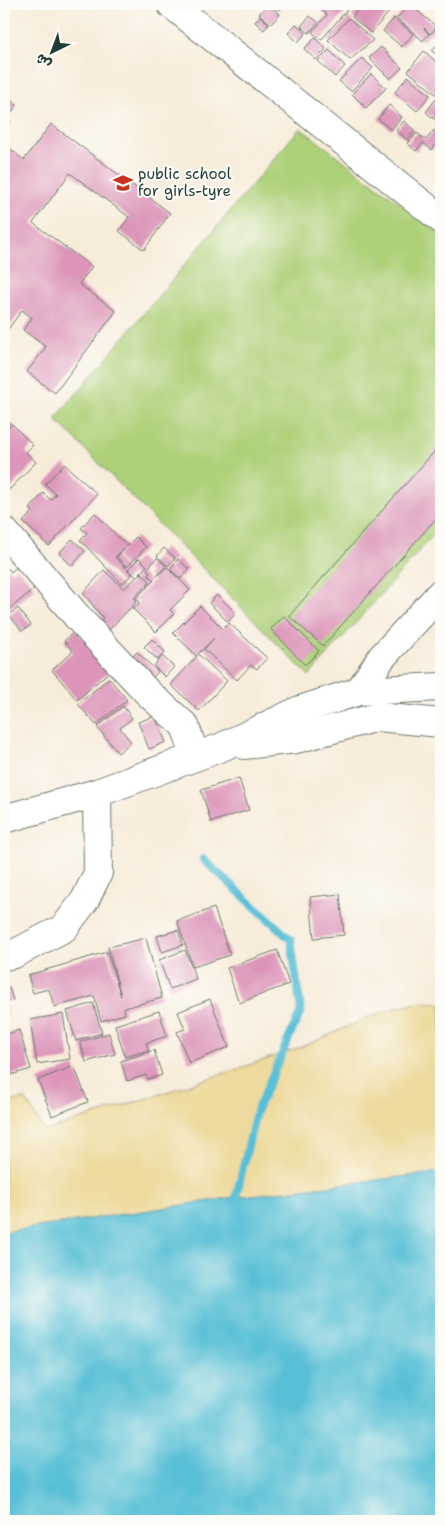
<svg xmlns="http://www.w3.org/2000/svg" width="445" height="1525" font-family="'Shantell Sans','Playpen Sans Arabic',sans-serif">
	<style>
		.green { fill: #add078; stroke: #668656 }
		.sand { fill: #eeda9e; stroke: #868c69 }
		.water { fill: #58bfd6; stroke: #3c7e85 }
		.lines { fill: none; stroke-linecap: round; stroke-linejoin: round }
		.stream { stroke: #58bfd6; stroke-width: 8 }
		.building { fill: #dc95b9 }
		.minor-casing { stroke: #6b7a6e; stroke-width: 30 }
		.major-casing { stroke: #6b7a6e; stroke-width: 30 }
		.minor { stroke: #fff; stroke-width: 28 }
		.major { stroke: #fff; stroke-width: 28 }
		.labels { text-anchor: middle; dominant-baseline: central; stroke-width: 4; stroke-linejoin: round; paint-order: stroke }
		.poi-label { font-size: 15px; fill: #1f3d34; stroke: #fdfcf7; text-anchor: start }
	</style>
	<rect width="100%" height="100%" fill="#fdfcf7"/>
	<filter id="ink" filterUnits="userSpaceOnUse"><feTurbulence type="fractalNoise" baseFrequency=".02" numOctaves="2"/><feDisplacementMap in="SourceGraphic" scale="10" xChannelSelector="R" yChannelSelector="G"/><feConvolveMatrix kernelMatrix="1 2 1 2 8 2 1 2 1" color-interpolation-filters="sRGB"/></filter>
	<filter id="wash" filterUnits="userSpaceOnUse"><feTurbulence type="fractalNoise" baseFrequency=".0096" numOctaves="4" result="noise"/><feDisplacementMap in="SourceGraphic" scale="20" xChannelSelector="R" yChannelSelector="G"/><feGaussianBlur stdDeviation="1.12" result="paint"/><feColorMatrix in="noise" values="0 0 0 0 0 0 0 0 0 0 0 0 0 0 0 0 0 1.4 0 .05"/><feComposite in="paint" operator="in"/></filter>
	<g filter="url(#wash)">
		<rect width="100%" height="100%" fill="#f7ecda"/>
		<polygon class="green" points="300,128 441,234 441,526 309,676 55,419"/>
		<path class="sand" d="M 441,1003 L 441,1172 L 236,1197 L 4,1232 L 4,1102 L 25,1099 L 45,1131 C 129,1103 215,1078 298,1048 C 345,1031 390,999 441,1003 Z"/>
		<polygon class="water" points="441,1172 441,1521 4,1521 4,1232 236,1197"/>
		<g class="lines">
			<polyline class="stream" points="203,859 291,940 301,1011 256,1112 236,1197"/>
		</g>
		<g id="blocks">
			<g class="building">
				<polygon points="268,4 280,14 271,24 259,14"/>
				<polygon points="272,4 284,4 279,10"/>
				<polygon points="324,4 352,4 321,40 312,32 327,15 320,9"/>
				<polygon points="358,4 396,4 371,33 352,17 361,6"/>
				<polygon points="409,4 437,27 430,34 424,28 429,34 423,41 397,18"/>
				<polygon points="260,16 269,24 264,30 255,22"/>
				<polygon points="310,16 318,22 309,33 301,26"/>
				<polygon points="349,18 373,40 350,60 328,40"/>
				<polygon points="394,18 413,34 402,47 383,31"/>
				<polygon points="296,24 306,33 298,42 288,33"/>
				<polygon points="315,38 326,49 316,60 304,49"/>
				<polygon points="441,40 441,58 432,51"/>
				<polygon points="381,47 402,68 390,79 369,58"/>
				<polygon points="329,50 345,66 335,77 318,61"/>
				<polygon points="424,51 441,66 441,92 438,96 408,71"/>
				<polygon points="362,58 373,68 351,91 339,81"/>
				<polygon points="371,74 386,88 366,108 352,94"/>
				<polygon points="408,76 430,95 417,111 395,92"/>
				<polygon points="4,95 17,105 7,119 11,122 4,132"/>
				<polygon points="436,99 441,103 441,125 426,112"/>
				<polygon points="389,105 402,117 391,130 378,119"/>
				<polygon points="404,121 415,131 407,140 396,130"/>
				<polygon points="51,124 170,213 144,250 119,231 129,217 70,173 33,223 92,267 79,284 116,311 55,393 27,372 46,347 23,330 32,318 22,310 4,335 4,144 24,160"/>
				<polygon points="434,130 441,139 432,150 423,143 416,151 407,143 417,133 426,140"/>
				<polygon points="4,416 10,423 4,428"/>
				<polygon points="12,424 33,445 26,452 36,462 10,489 4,489 4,432"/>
				<polygon points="441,444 441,513 323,646 289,616"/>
				<polygon points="64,464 97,494 49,546 23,522 33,511 30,509 43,493 51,500 56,494 45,484"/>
				<polygon points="95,513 127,546 136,537 146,547 127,567 117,557 125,548 115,557 132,574 122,584 80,540 87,533 81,528"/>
				<polygon points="72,539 85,551 72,566 59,553"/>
				<polygon points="164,548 175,558 168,566 157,556"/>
				<polygon points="139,558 147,566 136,577 128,569"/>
				<polygon points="157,558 166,566 156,577 167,567 190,590 170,610 174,614 156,632 132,608 140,603 136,598 154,580 148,575 150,572 147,569"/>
				<polygon points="178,559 189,569 181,579 170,569"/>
				<polygon points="4,564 11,572 17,567 35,588 5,613"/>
				<polygon points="104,570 124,589 141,573 150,581 134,598 137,601 106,633 97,624 103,618 83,593"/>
				<polygon points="217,595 236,613 228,622 209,603"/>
				<polygon points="200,606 223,629 229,623 267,658 257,669 251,665 237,680 204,649 214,638 198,654 227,681 199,711 171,685 197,656 173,633"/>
				<polygon points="18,608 31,625 22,631 9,615"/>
				<polygon points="284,616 319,651 305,665 271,629"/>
				<polygon points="76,630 111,670 77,700 52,670 73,651 64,641"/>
				<polygon points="152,639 165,652 158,660 144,647"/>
				<polygon points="137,652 158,672 147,683 127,662"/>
				<polygon points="162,656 174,667 165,677 154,666"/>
				<polygon points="109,678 127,700 96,725 78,704"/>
				<polygon points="123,706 132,718 120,728 131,742 118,753 97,727"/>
				<polygon points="155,716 166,742 149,749 138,722"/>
				<polygon points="239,778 249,810 211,822 201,790"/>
				<polygon points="340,894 344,935 314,938 310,897"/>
				<polygon points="214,908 230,955 193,967 177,921"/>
				<polygon points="178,930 183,945 162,952 157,936"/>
				<polygon points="441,930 441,944 440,944 438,931"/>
				<polygon points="146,938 162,998 124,1008 125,1014 101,1021 94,996 54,1007 49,989 33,993 28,975 107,952 121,996 108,947"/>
				<polygon points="185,950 196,979 170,989 159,960"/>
				<polygon points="277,950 289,984 239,1003 227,968"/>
				<polygon points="9,987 13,1000 5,1002 8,1015 4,1016 4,989"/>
				<polygon points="210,999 229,1047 189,1063 177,1032 185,1029 178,1012"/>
				<polygon points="93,1003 102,1033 76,1041 67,1011"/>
				<polygon points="159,1011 167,1036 146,1043 149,1050 125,1057 115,1025"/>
				<polygon points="63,1014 70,1059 37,1064 30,1020"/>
				<polygon points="19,1030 31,1069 4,1077 4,1035"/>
				<polygon points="109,1033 115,1054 86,1062 80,1042"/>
				<polygon points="154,1050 162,1075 148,1079 146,1075 127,1081 121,1061"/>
				<polygon points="74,1066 88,1102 52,1116 38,1080"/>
			</g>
		</g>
	</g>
	<g filter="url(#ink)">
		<use href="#blocks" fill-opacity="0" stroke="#6b7a6e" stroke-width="1"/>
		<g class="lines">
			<defs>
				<g id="minor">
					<polyline points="4,531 81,621 148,693 185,726 195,756"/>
					<polyline points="359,691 382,657 441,593"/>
					<polyline points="4,956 14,954 64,928 85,900 98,873 97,793"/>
				</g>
				<g id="major">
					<polyline points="171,4 441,219"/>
					<polyline points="244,745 296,739 377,717 441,723"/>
					<polyline points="4,819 97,793 222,747 300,710 359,691 441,687"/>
				</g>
			</defs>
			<use href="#minor" class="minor-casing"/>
			<use href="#major" class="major-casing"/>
			<use href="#minor" class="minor"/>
			<use href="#major" class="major"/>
		</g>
	</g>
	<defs>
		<symbol id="school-bare" viewBox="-9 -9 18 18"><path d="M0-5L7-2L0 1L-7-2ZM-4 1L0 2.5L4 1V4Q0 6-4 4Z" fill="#c8321e" stroke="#fdfcf7" stroke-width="2.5" paint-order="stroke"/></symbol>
	</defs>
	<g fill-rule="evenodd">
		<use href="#school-bare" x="109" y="169" width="28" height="28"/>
	</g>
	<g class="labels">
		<g class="poi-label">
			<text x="138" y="174">public school<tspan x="138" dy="17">for girls-tyre</tspan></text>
		</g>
	</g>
	<rect width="445" height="1525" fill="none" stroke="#fdfcf7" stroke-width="20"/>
	<g transform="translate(52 52) rotate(222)" stroke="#fdfcf7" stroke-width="4" paint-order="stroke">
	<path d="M0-4L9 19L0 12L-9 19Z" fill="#1f3d34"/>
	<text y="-8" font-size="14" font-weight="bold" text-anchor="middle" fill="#1f3d34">ش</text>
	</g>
</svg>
